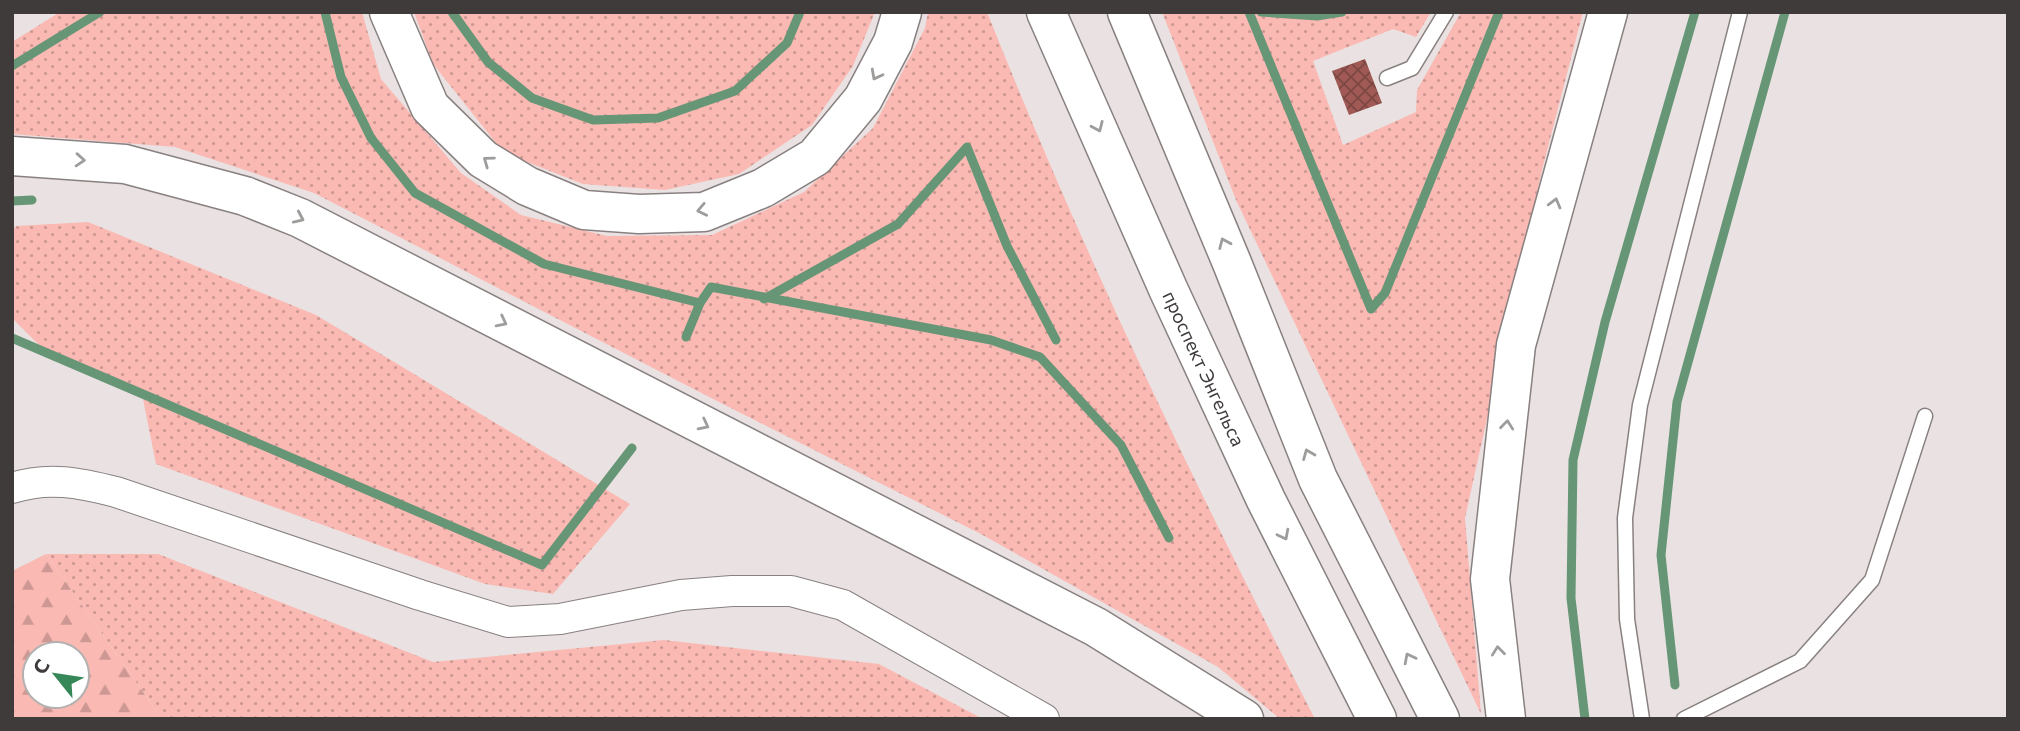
<svg xmlns="http://www.w3.org/2000/svg" width="2020" height="731" font-family="Commissioner,sans-serif">
	<style>
		.grass { fill: url(#grass-dots) }
		.forest { fill: url(#forest-firs); fill-rule: evenodd }
		.lines { fill: none; stroke-linecap: round; stroke-linejoin: round }
		.stream { stroke: #679677; stroke-width: 9 }
		.building { fill: url(#building-cross-hatch) }
		.lane-casing { stroke: #888180; stroke-width: 17 }
		.street-casing { stroke: #888180; stroke-width: 32 }
		.primary-casing { stroke: #888180; stroke-width: 41 }
		.highway-casing { stroke: #888180; stroke-width: 41 }
		.lane { stroke: #fff; stroke-width: 14 }
		.street { stroke: #fff; stroke-width: 30 }
		.primary { stroke: #fff; stroke-width: 38 }
		.highway { stroke: #fff; stroke-width: 38 }
		.oneway { stroke: #9e9d9c }
		.labels { text-anchor: middle; dominant-baseline: central; stroke-width: 7; stroke-linejoin: round; paint-order: stroke }
		.street-label { font-size: 19px; fill: #3e3b3a; stroke: #fff }
	</style>
	<defs>
		<pattern id="grass-dots" width="8" height="8" patternUnits="userSpaceOnUse" patternTransform="scale(1.75)"><rect width="8" height="8" fill="#fbb9b3"/><path d="M2 2h.1M6 6h.1" fill="none" stroke="#cd9893" stroke-width="1.8" stroke-linecap="round"/></pattern>
		<pattern id="forest-firs" width="22" height="20" patternUnits="userSpaceOnUse" patternTransform="scale(1.75)"><rect width="22" height="20" fill="#fbb9b3"/><path d="M5 1l3.5 6h-7zM16 11l3.5 6h-7z" fill="#cd9893"/></pattern>
		<pattern id="building-cross-hatch" width="8" height="8" patternUnits="userSpaceOnUse" patternTransform="scale(1.75)"><rect width="8" height="8" fill="#a05954"/><path d="M0 0l8 8M0 8l8-8" fill="none" stroke="#7d4743"/></pattern>
	</defs>
	<rect width="100%" height="100%" fill="#eae2e2"/>
	<g class="grass">
		<path d="M 60,12 L 362,12 L 381,79 L 461,173 L 521,215 L 607,236 L 712,235 L 804,192 L 873,128 L 925,28 L 928,12 L 987,12 C 1083,254 1196,488 1315,719 L 1280,719 L 1218,667 L 979,533 L 715,400 L 314,193 L 175,147 L 12,134 L 12,42 Z"/>
		<polygon points="414,12 875,12 853,66 812,125 739,174 665,190 583,184 504,153 433,64"/>
		<polygon points="1162,12 1431,12 1416,37 1393,29 1313,61 1343,145 1416,112 1417,90 1461,12 1583,12 1543,166 1465,518 1481,714 1236,200"/>
		<polygon points="88,222 316,315 630,504 553,594 485,584 156,464 143,399 50,356 12,318 12,232 16,226"/>
		<polygon points="46,554 158,554 433,662 664,640 879,664 983,719 162,719"/>
	</g>
	<path class="forest" d="M 46,554 L 162,719 L 12,719 L 12,571 ZM 35,654 L 77,654 L 77,696 L 35,696 Z"/>
	<g class="lines">
		<g class="stream">
			<polyline points="325,12 341,77 371,138 415,193 544,264 700,303 711,287 991,340 1040,357 1121,445 1169,538"/>
			<polyline points="452,12 488,62 532,98 593,120 658,118 735,91 787,43 800,12"/>
			<polyline points="1249,12 1371,309 1385,293 1499,12"/>
			<polyline points="1261,12 1317,16 1342,12"/>
			<polyline points="12,66 100,12"/>
			<polyline points="12,201 32,200"/>
			<polyline points="764,299 898,224 967,147 1007,246 1056,340"/>
			<polyline points="686,337 700,303"/>
			<polyline points="12,338 542,565 632,448"/>
			<polyline points="1675,685 1661,555 1677,402 1785,12"/>
			<polyline points="1585,719 1571,598 1573,460 1605,322 1695,12"/>
		</g>
	</g>
	<polygon class="building" points="1365,59 1382,103 1349,115 1332,71"/>
	<g class="lines">
		<defs>
			<g id="lane">
				<polyline points="1387,78 1412,68 1446,12"/>
				<polyline points="1642,719 1627,619 1625,518 1640,405 1740,12"/>
				<polyline points="1684,719 1800,661 1872,580 1925,416"/>
			</g>
			<path id="street" d="M 12,488 C 49,476 80,483 116,492 L 420,595 L 508,622 L 560,619 L 681,595 L 732,591 L 791,591 L 843,605 L 1044,719"/>
			<g id="primary">
				<path id="s1" d="M 1046,12 L 1169,291 L 1266,500 L 1377,719"/>
				<polyline points="1127,12 1232,263 1318,479 1440,719"/>
				<polyline points="12,156 125,164 245,196 300,218 1096,627 1244,719"/>
				<polyline points="1506,719 1490,579 1516,345 1608,12"/>
			</g>
			<polyline id="highway" points="389,12 430,107 483,159 527,186 584,210 639,214 704,212 763,188 815,157 863,99 893,42 902,12"/>
		</defs>
		<use href="#lane" class="lane-casing"/>
		<use href="#street" class="street-casing"/>
		<use href="#primary" class="primary-casing"/>
		<use href="#highway" class="highway-casing"/>
		<use href="#lane" class="lane"/>
		<use href="#street" class="street"/>
		<use href="#primary" class="primary"/>
		<use href="#highway" class="highway"/>
	</g>
	<defs><path id="oneway-chevron" d="M-2-3.5L2.5 0L-2 3.5" fill="none" stroke-width="1.6" stroke-linecap="round" stroke-linejoin="round" transform="scale(1.75)"/></defs>
	<g class="oneway">
		<use href="#oneway-chevron" transform="translate(876 75) rotate(118)"/>
		<use href="#oneway-chevron" transform="translate(1098 127) rotate(66)"/>
		<use href="#oneway-chevron" transform="translate(80 160) rotate(4)"/>
		<use href="#oneway-chevron" transform="translate(488 161) rotate(-144)"/>
		<use href="#oneway-chevron" transform="translate(1555 203) rotate(-75)"/>
		<use href="#oneway-chevron" transform="translate(702 210) rotate(168)"/>
		<use href="#oneway-chevron" transform="translate(299 218) rotate(24)"/>
		<use href="#oneway-chevron" transform="translate(1224 243) rotate(-113)"/>
		<use href="#oneway-chevron" transform="translate(502 322) rotate(27)"/>
		<use href="#oneway-chevron" transform="translate(704 425) rotate(27)"/>
		<use href="#oneway-chevron" transform="translate(1507 425) rotate(-84)"/>
		<use href="#oneway-chevron" transform="translate(1308 454) rotate(-112)"/>
		<use href="#oneway-chevron" transform="translate(1284 535) rotate(63)"/>
		<use href="#oneway-chevron" transform="translate(1498 651) rotate(-96)"/>
		<use href="#oneway-chevron" transform="translate(1409 658) rotate(-117)"/>
	</g>
	<g class="labels">
		<g class="street-label">
			<text stroke="none"><textPath href="#s1" startOffset="390">проспект Энгельса</textPath></text>
		</g>
	</g>
	<rect width="2020" height="731" fill="none" stroke="#3e3b3a" stroke-width="28"/>
	<g transform="translate(56 675) rotate(300)"><circle r="33" fill="#ffffff" stroke="#b2b1b0" stroke-width="2"/>
	<path d="M0-5L12 26L0 18L-12 26Z" fill="#368859"/>
	<text y="-10" font-size="19" font-weight="bold" text-anchor="middle" fill="#3e3b3a">С</text>
	</g>
</svg>
